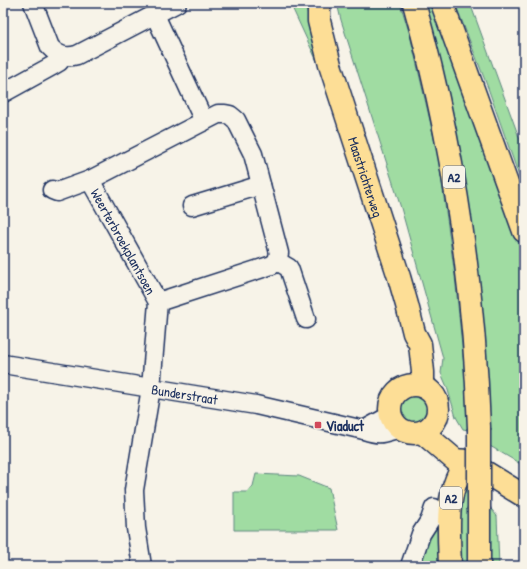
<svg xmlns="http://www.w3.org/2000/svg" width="527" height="569" font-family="'Patrick Hand',sans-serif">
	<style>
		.green { fill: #a0dca2; stroke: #5e8680 }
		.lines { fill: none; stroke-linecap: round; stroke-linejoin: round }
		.minor-casing { stroke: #1b2f5e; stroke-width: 21 }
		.major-casing { stroke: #1b2f5e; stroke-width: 25 }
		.highway-casing { stroke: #1b2f5e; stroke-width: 25 }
		.minor { stroke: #f7f3e8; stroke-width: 18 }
		.major { stroke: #fdde96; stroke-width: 22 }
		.highway { stroke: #fdde96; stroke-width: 22 }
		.highway-bridge-casing { stroke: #1b2f5e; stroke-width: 25; stroke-linecap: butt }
		.highway-bridge { stroke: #fdde96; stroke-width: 22 }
		.poi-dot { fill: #d1495b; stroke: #f7f3e8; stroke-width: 1.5 }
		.labels { text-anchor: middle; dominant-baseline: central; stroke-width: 3; stroke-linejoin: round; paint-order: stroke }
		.shield { fill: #f7f3e8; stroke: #5d6a87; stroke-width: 1 }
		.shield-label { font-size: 13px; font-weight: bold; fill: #1b2f5e }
		.street-label { font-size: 14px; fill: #1b2f5e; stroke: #f7f3e8 }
		.poi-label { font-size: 14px; font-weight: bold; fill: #1b2f5e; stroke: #f7f3e8; text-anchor: start }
	</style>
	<rect width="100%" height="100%" fill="#f7f3e8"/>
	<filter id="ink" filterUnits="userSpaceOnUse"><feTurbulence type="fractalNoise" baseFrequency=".025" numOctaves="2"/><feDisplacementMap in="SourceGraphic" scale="8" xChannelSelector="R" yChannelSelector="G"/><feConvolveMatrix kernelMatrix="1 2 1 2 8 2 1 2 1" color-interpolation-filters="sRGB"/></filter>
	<g filter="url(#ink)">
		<g class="green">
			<polygon points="290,3 305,3 322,72"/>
			<polygon points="337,3 400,3 410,35 438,155 455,276 466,386 468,430 463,429 456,417 447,387 441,373 443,358 401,208 341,20"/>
			<polygon points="423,3 432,3 524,258 524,466 490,446"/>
			<polygon points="455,3 470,3 524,151 524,190 488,88"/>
			<circle cx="414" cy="408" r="16"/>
			<polygon points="256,474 299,476 329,488 338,530 234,530 234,492 248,492 253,486"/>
			<polygon points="460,482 469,489 468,566 455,566"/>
			<polygon points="487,504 497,516 499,566 488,566"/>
			<polygon points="445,508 446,566 415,566 430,528"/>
		</g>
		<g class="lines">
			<defs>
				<g id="minor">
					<path d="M 33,3 L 50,47 C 58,56 66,58 77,55 L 177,3"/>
					<polyline points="155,15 204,121"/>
					<polyline points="3,93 52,66 59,62 63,57"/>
					<path id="s1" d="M 90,180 L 158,302 L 151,388 L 134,490 L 136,528 L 142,566"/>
					<polyline points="52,190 57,192 90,180 218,114 225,114 230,115 236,120 253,154 279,253 277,261 272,265 158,302"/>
					<polyline points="192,206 261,185"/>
					<polyline points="277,261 289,268 306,319"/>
					<path id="s2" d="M 3,364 L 256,405 L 364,430 C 382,436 382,433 400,428"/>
					<polyline points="364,430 391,415"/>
					<polyline points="410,566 421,534 430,520 434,508"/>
				</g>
				<g id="major">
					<path id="s3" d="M 319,3 L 319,21 L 330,65 L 399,277 L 407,305 L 414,333 L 420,344 L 423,372 L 423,386"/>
					<circle cx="414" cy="409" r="24"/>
					<polyline points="422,432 455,460 467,461 524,496"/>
				</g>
				<g id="highway">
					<path d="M 414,3 C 453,142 474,284 479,428"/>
					<polyline points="442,3 524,231"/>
					<polyline points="479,510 479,566"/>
					<path d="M 450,566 C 449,530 444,491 467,461"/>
				</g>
			</defs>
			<use href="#minor" class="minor-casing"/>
			<use href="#major" class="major-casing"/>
			<use href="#highway" class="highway-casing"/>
			<use href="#minor" class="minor"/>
			<use href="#major" class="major"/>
			<use href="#highway" class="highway"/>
			<defs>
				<polyline id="highway-bridge" points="479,510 479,428"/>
			</defs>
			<use href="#highway-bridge" class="highway-bridge-casing"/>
			<use href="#highway-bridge" class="highway-bridge"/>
		</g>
	</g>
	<rect class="poi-dot" x="314" y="421" width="8" height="8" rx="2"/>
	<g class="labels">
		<g class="shield">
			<rect x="443" y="166" width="22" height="22" rx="3"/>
			<rect x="440" y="487" width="22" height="22" rx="3"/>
		</g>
		<g class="shield-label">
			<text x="454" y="177">A2</text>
			<text x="451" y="498">A2</text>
		</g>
		<g class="street-label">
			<text stroke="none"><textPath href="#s3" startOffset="181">Maastrichterweg</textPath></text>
			<text stroke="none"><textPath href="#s1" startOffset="70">Weerterbroekplantsoen</textPath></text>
			<text stroke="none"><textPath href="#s2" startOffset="184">Bunderstraat</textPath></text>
		</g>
		<g class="poi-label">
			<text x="326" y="425">Viaduct</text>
		</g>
	</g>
	<rect width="527" height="569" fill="none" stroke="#f7f3e8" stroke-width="16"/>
	<rect x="8" y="8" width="511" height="553" fill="none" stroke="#1b2f5e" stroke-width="1.5" filter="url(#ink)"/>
</svg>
